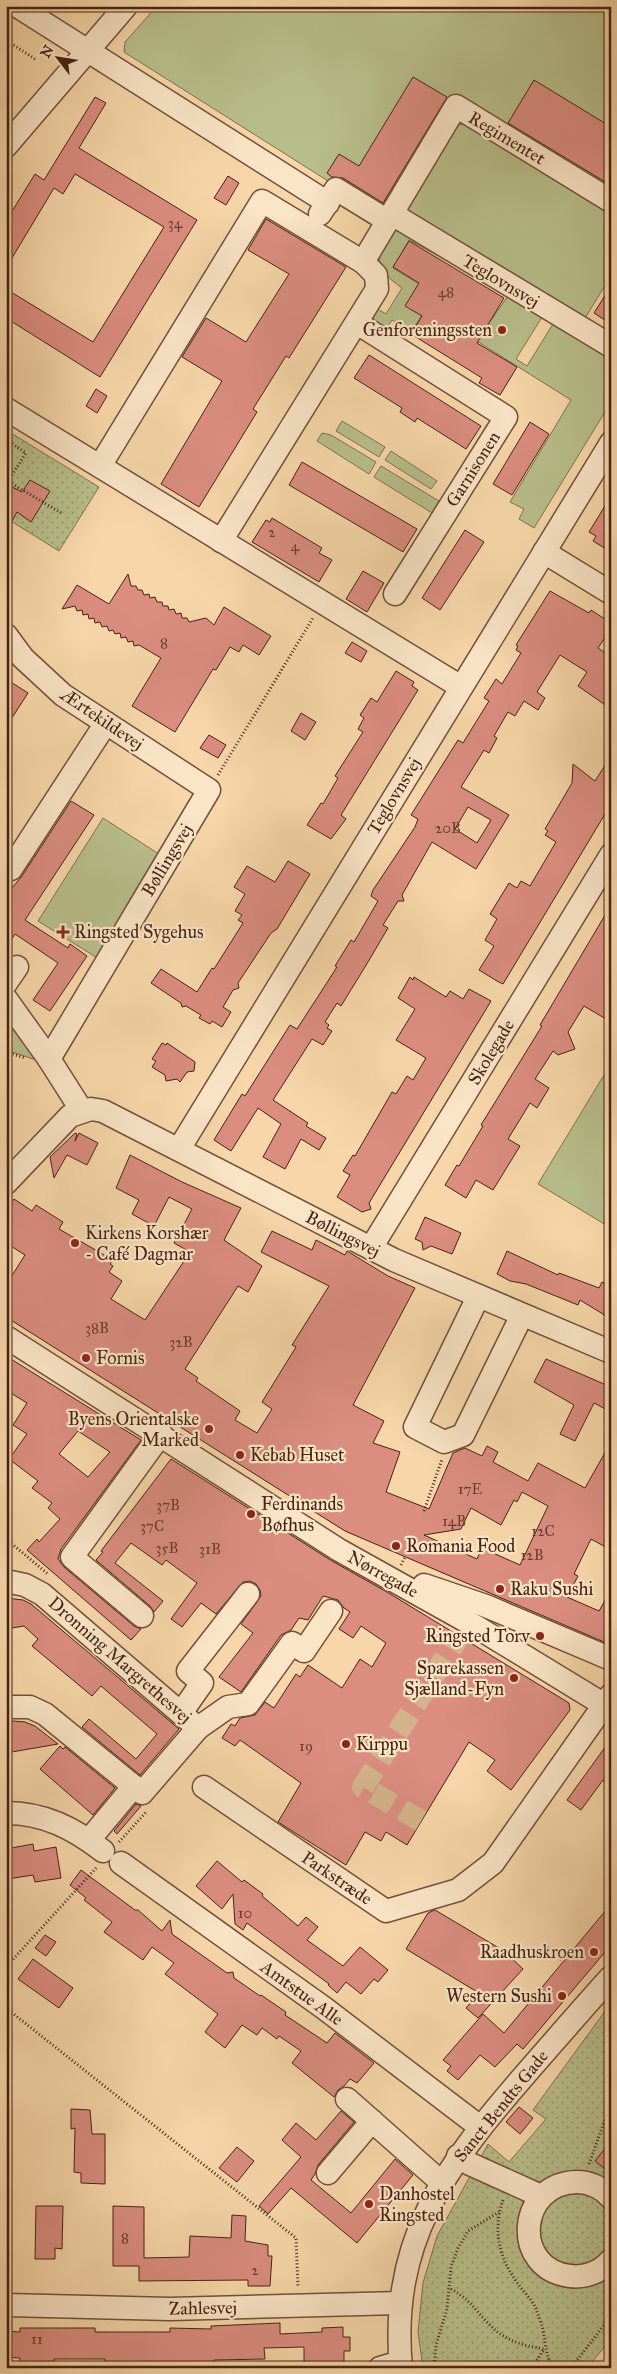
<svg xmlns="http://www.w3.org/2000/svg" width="617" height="2374" font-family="'IM FELL Great Primer',serif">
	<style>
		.grass { fill: #b8bf8b; stroke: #7e7150 }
		.park { fill: url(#park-dots); stroke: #7e7150 }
		.building { fill: #db8d80; stroke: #452314; fill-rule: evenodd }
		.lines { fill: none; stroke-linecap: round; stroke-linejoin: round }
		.minor-tunnel { stroke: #d3b38b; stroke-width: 22; stroke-dasharray: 22 11; stroke-linecap: butt }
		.minor-casing { stroke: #725039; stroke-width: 25 }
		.path { stroke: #452314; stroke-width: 3; stroke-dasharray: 1 2.5; stroke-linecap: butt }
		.minor { stroke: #fae5c7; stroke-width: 22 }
		.poi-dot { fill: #8f2418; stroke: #fae5c7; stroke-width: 2 }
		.labels { text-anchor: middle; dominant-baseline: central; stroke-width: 4.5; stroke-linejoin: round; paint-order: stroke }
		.number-label { font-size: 15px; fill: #6a3e2f }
		.street-label { font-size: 18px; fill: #452314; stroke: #fae5c7 }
		.poi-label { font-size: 18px; fill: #452314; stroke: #fae5c7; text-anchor: start }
	</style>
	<defs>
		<pattern id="park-dots" width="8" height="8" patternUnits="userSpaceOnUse" patternTransform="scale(1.25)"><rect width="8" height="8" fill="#b8bf8b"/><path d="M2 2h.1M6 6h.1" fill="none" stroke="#979b70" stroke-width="1.8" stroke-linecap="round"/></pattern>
	</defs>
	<rect width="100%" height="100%" fill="#f7d7a9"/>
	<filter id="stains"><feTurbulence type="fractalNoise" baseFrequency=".004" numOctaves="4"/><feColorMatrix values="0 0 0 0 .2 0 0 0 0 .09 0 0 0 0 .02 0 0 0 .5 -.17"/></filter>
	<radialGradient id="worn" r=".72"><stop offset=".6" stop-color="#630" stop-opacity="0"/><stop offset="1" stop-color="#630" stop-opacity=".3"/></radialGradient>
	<g class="grass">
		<polygon points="157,6 611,6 611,183 606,190 458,99 385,217 124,52 125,42"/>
		<polygon points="465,124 611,211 611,276 582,323 407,213 407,208 458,125"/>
		<path d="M 394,228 L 444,253 L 444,259 L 409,240 L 393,268 L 487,326 L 510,293 L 544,314 L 516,359 L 527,366 L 553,324 L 611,353 L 611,402 L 534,528 L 519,519 L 524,509 L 510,502 L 571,400 L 426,309 L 411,332 L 392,320 L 386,329 L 368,318 L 374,307 L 386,314 L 402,288 C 369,264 377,261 394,228 Z"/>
		<polygon points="342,421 385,447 379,457 336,431"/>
		<polygon points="322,433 331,435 376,462 369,474 317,441"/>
		<polygon points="391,451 437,481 431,489 385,460"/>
		<polygon points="381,466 439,501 432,513 374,477"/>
		<polygon points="103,818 162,856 99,959 38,921"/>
		<polygon points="6,1016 39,1061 12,1052 12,1044 6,1050"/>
		<polygon points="604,1075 611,1079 611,1228 538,1184"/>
	</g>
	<g class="park">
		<polygon points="6,430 99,487 59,551 6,518"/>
		<polygon points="611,2003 611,2339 587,2368 423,2368 418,2332 423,2283 437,2236 488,2144 509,2162 546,2119 533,2110"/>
	</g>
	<g class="building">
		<polygon points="413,77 447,97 383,203 343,178 332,177 327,173 339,154 359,166"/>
		<polygon points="534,80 611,127 611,176 607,183 508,123"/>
		<polygon points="95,97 106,103 79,148 197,220 100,377 6,318 6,289 93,342 164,227 75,174 63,194 54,188 6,268 6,221 35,174 44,180"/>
		<polygon points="228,176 239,183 226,205 214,198"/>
		<polygon points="266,219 346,267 289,358 286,356 253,409 257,412 199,507 161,484 222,381 182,357 206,318 246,342 289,274 248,250"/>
		<polygon points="409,241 504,298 477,343 517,367 500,395 479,383 482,378 411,334 422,316 405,306 419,283 393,267"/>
		<polygon points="611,286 611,324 594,313"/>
		<polygon points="369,355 481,426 466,449 417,418 415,422 400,412 402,408 354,378"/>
		<polygon points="96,389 107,396 97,413 86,406"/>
		<polygon points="530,422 549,434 512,495 493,484"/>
		<polygon points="302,462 417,529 403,552 289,485"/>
		<polygon points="30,480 50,491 31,522 17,512 6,532 6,484 22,492"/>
		<polygon points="611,496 611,552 593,541 596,536 589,532"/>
		<polygon points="272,518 322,548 319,553 332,560 319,582 252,542 266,520 270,522"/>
		<polygon points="465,530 484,542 440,610 422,598"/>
		<polygon points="363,571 384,583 367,612 346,599"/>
		<polygon points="128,574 131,586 136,586 138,590 142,590 144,595 149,594 150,598 155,597 157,602 162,602 163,606 168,606 169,610 174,609 176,614 181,613 182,618 187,618 189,622 206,618 214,625 224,607 271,636 259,655 243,645 239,652 230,647 216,670 213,669 175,732 132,706 161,658 139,645 134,646 133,641 128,642 126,637 121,638 120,633 115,634 113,630 109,631 107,626 102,627 100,622 95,623 94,618 89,619 88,614 83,615 82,610 77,611 75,606 62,609 77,585 109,604"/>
		<path d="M 550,591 L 589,613 L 591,610 L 611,623 L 611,629 L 598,648 L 611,657 L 606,667 L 611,671 L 611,709 L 578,686 L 587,672 L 560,655 L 537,692 L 545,698 L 538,710 L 524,701 L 515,716 L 508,712 L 494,736 L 497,738 L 489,753 L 484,750 L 461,787 L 509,815 L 476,869 L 432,842 L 402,895 L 404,901 L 398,901 L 383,925 L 388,928 L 365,967 L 341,1006 L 337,1003 L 325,1022 L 329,1025 L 327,1028 L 332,1031 L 323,1045 L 312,1039 L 273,1100 L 308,1123 L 306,1126 L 326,1138 L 319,1150 L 301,1139 L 285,1169 L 263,1157 L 281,1124 L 258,1108 L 231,1151 L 214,1140 L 242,1094 L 245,1096 L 290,1025 L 297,1029 L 337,967 L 335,966 L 351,940 L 354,942 L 378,901 L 371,896 L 373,890 L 415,827 L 418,819 L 411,815 L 458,740 L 463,743 L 489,701 L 484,698 L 496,679 L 502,684 L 521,653 L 516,650 L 518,646 L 516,645 ZM 468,807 L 491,820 L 477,843 L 455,829 Z"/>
		<polygon points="352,642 367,651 361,662 345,653"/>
		<polygon points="396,671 414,682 412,686 418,690 341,815 346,819 331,839 307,825 321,803 323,804 338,778 335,776 363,732 358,729 364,718 360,715 371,698 377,702"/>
		<polygon points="6,679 28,693 6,727"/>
		<polygon points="301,713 316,722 305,740 291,731"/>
		<polygon points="209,735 226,745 218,758 200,748"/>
		<polygon points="611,756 611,804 503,984 497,981 479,970 494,946 485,940 497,919 490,914 509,883 517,888 521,881 530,886 556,842 545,835 548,831 545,829 572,783 573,764 595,781"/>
		<polygon points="71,801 94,815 25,920 68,948 70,944 87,956 50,1011 33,1000 58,963 15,934 6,948 6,884 12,888 22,876"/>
		<polygon points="288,861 310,874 277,929 271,933 238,983 239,988 233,990 223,1007 231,1012 222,1027 212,1021 210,1024 199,1018 201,1015 186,1006 182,1007 181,1003 151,983 161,969 197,992 212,968 214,969 243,923 238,920 242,915 235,911 245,894 234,887 247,866 275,882"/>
		<polygon points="611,905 611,1022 584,1006 568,1032 575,1049 558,1055 553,1051 535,1079 549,1088 537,1108 530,1103 508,1139 520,1146 493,1190 476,1180 466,1198 445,1185 457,1165 459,1166 483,1126 481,1125 542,1026 540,1025"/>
		<polygon points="410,977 413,980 414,977 446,997 450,991 463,999 469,989 491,1001 369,1203 371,1209 362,1212 337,1197 350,1175 343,1171 353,1155 355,1156 392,1092 396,1094 407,1076 413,1080 426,1058 396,1040 415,1009 398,998"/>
		<polygon points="162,1043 166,1045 167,1043 195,1062 194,1071 187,1072 180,1082 177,1079 166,1081 165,1075 152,1067 156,1061 152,1059"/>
		<polygon points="75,1133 77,1134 75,1141 79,1133 98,1143 87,1165 67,1155 54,1178 50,1157"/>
		<path d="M 130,1155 L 182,1182 L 241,1208 L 224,1240 L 262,1266 L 248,1292 L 238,1286 L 185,1369 L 198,1378 L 196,1381 L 240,1411 L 235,1420 L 257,1433 L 272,1409 L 262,1402 L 296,1347 L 292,1345 L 329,1286 L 261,1252 L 272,1231 L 312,1250 L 316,1240 L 345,1255 L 347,1251 L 388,1276 L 415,1288 L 353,1405 L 384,1421 L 373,1443 L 400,1452 L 386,1492 L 429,1509 L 453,1453 L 465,1448 L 482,1456 L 487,1446 L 498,1452 L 493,1462 L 528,1481 L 538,1463 L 585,1488 L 611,1442 L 611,1509 L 605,1520 L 611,1523 L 611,1550 L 591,1539 L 574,1574 L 578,1576 L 567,1597 L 599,1611 L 611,1590 L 611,1645 L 345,1531 L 6,1317 L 6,1285 L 25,1255 L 6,1243 L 6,1211 L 14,1199 L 32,1211 L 36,1205 L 63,1222 L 59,1229 L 113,1260 L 110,1264 L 113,1266 L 109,1272 L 122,1281 L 111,1299 L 145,1320 L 190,1252 L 174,1243 L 192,1209 L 169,1197 L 154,1226 L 132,1214 L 139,1200 L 116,1188 ZM 522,1492 L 548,1506 L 520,1565 L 493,1553 L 493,1550 L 483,1546 L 477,1559 L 424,1535 L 461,1529 L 471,1508 L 501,1525 L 514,1500 L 517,1502 Z"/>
		<polygon points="425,1217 461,1233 452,1254 431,1246 423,1250 422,1242 415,1239"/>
		<polygon points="507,1251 558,1275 559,1273 599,1288 602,1282 611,1287 611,1319 580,1300 578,1305 526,1284 510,1281 497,1274"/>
		<path d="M 6,1356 L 141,1440 L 61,1549 L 58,1559 L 64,1567 L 134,1626 L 141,1629 L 131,1640 L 27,1550 L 37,1539 L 39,1542 L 60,1519 L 48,1508 L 52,1503 L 32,1488 L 38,1481 L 9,1459 L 27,1434 L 13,1425 L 27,1403 L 6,1390 ZM 78,1431 L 110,1452 L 88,1477 L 59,1454 Z"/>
		<polygon points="546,1359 611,1387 611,1412 594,1403 575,1441 560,1434 574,1405 534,1382"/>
		<polygon points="171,1459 332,1561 387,1592 569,1703 570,1710 511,1790 487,1771 495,1760 469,1742 407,1845 386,1832 381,1841 365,1832 346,1865 278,1822 301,1783 240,1740 235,1746 222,1738 231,1724 235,1726 240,1718 255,1715 265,1702 274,1708 296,1674 300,1677 308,1665 342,1688 360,1659 372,1667 386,1643 361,1626 353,1638 339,1629 350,1612 344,1608 338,1600 323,1596 308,1620 299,1618 291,1630 281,1635 241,1692 219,1677 253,1633 241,1624 261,1596 260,1590 256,1584 250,1581 243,1582 216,1614 201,1603 182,1627 171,1619 197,1583 166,1560 162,1565 131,1543 115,1563 163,1601 154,1612 150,1606 96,1560 103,1552 101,1551"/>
		<polygon points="6,1598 23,1600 31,1604 179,1729 140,1775 82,1727 89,1719 136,1759 157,1734 101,1686 92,1696 32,1646 38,1639 24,1626 6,1629"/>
		<polygon points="13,1721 25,1722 35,1726 58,1744 6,1753 6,1722"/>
		<polygon points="611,1739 611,1786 603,1780 581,1810 567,1800"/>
		<polygon points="60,1746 63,1749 65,1747 115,1788 93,1815 40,1769"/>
		<polygon points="136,1804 141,1806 117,1834 114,1831"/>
		<polygon points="33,1844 34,1851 56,1847 61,1878 35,1882 33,1875 8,1879 6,1872 6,1849"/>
		<polygon points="217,1861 242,1882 244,1880 263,1894 262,1896 298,1926 306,1917 318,1927 307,1940 343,1966 360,1947 388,1970 378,1982 374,1979 361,1994 346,1982 337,1993 328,1985 329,1984 247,1923 243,1930 235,1924 233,1894 222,1909 196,1886"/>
		<polygon points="81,1870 135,1910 138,1910 162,1931 170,1920 172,1934 227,1973 233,1972 234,1978 260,1996 261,1995 286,2012 285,2015 327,2043 335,2033 374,2063 357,2083 350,2079 344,2086 338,2090 334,2097 292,2063 301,2051 279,2036 277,2039 262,2028 257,2035 242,2025 225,2048 205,2032 218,2014 165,1974 174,1963 152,1947 143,1960 104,1932 112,1922 84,1900 86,1898 70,1885"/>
		<polygon points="611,1904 611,1945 523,2049 517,2044 495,2067 480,2055 458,2080 447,2071 451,2066 443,2060 483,2014 504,2033"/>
		<polygon points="435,1910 504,1951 523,1969 478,2018 466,2008 479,1993 406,1949 428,1913"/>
		<polygon points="45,1935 56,1942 46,1956 35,1948"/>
		<polygon points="33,1959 73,1988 59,2008 18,1979"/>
		<polygon points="519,2107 533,2118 520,2134 506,2122"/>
		<polygon points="71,2109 90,2110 92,2134 105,2134 105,2184 81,2183 81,2173 74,2172 75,2128 71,2129"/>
		<polygon points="341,2111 354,2122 318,2165 315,2174 311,2180 351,2213 395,2159 413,2175 357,2243 291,2188 268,2214 259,2206 301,2157 282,2140 296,2123 316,2140"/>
		<polygon points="611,2141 611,2174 595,2161"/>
		<polygon points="237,2147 254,2161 237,2182 219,2168"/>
		<polygon points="36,2206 63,2206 62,2249 55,2248 55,2259 35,2259"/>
		<polygon points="113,2206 144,2207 144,2258 189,2257 190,2236 231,2238 232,2215 246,2216 245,2241 268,2245 268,2256 272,2256 270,2286 248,2286 248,2280 139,2281 139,2266 113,2266"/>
		<polygon points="280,2323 280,2334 322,2332 322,2328 343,2327 343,2337 350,2337 350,2351 344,2351 344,2368 304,2368 304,2347 264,2348 265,2359 214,2360 214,2368 105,2368 105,2359 54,2359 54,2368 27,2368 27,2365 20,2365 20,2358 6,2357 6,2331 20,2332 20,2328 95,2328 95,2332 170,2332 170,2328 211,2329 211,2326"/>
	</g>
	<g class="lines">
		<polyline class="minor-tunnel" points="421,1821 363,1787 459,1636"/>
		<defs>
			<g id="minor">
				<polyline points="17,6 328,203"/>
				<polyline points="6,146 126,6"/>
				<polyline points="320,214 336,189 388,221"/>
				<polyline points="392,214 611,346"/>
				<polyline points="363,262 456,106 611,201"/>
				<polyline points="357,323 506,417 395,594"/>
				<polyline points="6,409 461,687"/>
				<polyline points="100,466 262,201 363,262 376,275 377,289 221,541"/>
				<polyline points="544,552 611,593"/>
				<polyline points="6,635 23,658 63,695 209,790 49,1059 82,1111"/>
				<polyline points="11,869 106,723"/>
				<polyline points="6,983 17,967"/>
				<polyline points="6,999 49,1059"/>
				<polyline points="179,1149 611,443"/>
				<polyline points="6,1183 70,1116 91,1109 103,1111 394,1260 611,1352"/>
				<polyline points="371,1248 611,855"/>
				<polyline points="478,1297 415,1427 444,1442 463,1435 522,1315"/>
				<polyline points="6,1337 339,1550 475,1626 611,1709"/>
				<polyline points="6,1581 25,1585 42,1594 198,1728 142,1793 45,1714 30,1707 6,1707"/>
				<polyline points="424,1585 486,1606 611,1659"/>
				<polyline points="142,1616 72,1557 161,1434"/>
				<polyline points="181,1713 202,1683 188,1671 248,1594"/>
				<polyline points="198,1728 228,1707 248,1704 292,1643 304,1651 331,1611"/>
				<polyline points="204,1787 386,1911 458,1890 493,1863 611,1695"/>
				<path d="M 6,1813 C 44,1813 73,1828 103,1851"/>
				<polyline points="89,1840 134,1786"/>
				<polyline points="121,1863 324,2008 480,2127"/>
				<polyline points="347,2099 441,2182"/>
				<polyline points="458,2156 470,2164 541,2196"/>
				<polyline points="328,2173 372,2121"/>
				<path d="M 611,2198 C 603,2188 590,2182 577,2182 C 517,2183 511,2269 570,2276 C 585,2278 601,2272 611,2260"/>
				<polyline points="6,2305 170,2309 400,2303"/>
				<polyline points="380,2368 400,2362"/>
				<path d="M 401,2368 C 389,2242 445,2167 523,2077 C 552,2044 581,2010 611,1977"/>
			</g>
		</defs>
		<use href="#minor" class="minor-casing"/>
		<g class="path">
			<polyline points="6,46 9,42 35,59"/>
			<polyline points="6,172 12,164"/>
			<polyline points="6,480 63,514"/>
			<polyline points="8,481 26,453 11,443"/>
			<polyline points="218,775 313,618"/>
			<polyline points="6,1052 25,1058"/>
			<polyline points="424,1511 442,1459"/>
			<polyline points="6,1539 48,1574"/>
			<polyline points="401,1565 405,1557"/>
			<polyline points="119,1842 147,1811"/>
			<polyline points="545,1945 563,1961"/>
			<polyline points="6,1967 97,1867"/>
			<polyline points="6,2008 296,2238 298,2287"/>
			<polyline points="589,2164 611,2103"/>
			<path d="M 503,2200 C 493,2228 498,2256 516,2281 C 522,2290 532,2299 536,2309 C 539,2317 543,2327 544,2335 C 546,2348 546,2357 554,2368"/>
			<path d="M 451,2289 C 471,2300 475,2311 491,2326 C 505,2341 525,2346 544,2349 L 532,2368"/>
			<polyline points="434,2368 436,2345 447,2309 451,2267 458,2248 468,2231 499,2212"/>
			<polyline points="571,2368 611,2316"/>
		</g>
		<use href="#minor" class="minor"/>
	</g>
	<g class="poi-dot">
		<circle cx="502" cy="330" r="5"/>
		<path d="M60.5 924.5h5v5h5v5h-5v5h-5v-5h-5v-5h5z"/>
		<circle cx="75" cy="1243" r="5"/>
		<circle cx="86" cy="1358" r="5"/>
		<circle cx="209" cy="1429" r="5"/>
		<circle cx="240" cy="1455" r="5"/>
		<circle cx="251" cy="1514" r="5"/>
		<circle cx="396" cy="1546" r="5"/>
		<circle cx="500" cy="1589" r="5"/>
		<circle cx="540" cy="1636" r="5"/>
		<circle cx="514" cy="1678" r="5"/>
		<circle cx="346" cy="1744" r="5"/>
		<circle cx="594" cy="1952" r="5"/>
		<circle cx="562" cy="1996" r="5"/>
		<circle cx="369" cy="2204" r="5"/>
	</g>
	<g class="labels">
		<g class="number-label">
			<text x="175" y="223">34</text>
			<text x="446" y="292">48</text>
			<text x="272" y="532">2</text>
			<text x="295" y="546">4</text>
			<text x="164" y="643">8</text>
			<text x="448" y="828">20B</text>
			<text x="97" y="1328">38B</text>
			<text x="181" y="1342">32B</text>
			<text x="470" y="1489">17E</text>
			<text x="168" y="1505">37B</text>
			<text x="454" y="1521">14B</text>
			<text x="152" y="1526">37C</text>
			<text x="543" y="1531">12C</text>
			<text x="167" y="1548">35B</text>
			<text x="210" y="1549">31B</text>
			<text x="532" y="1555">12B</text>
			<text x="306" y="1746">19</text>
			<text x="245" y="1913">10</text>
			<text x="125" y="2238">8</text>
			<text x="255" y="2270">2</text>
			<text x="37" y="2339">11</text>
		</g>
		<g class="street-label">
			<text transform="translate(507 138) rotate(31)">Regimentet</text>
			<text transform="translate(501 281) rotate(31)">Teglovnsvej</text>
			<text transform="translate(473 469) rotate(-58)">Garnisonen</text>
			<text transform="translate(102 719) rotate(34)">Ærtekildevej</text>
			<text transform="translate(394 796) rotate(-59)">Teglovnsvej</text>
			<text transform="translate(167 860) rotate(-59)">Bøllingsvej</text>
			<text transform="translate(491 1052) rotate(-59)">Skolegade</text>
			<text transform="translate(343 1234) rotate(27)">Bøllingsvej</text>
			<text transform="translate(383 1574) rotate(29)">Nørregade</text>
			<text transform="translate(120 1660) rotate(41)">Dronning Margrethesvej</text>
			<text transform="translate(337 1878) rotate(34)">Parkstræde</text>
			<text transform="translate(302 1993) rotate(36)">Amtstue Alle</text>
			<text transform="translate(501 2106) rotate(-51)">Sanct Bendts Gade</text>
			<text transform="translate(203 2308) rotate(-1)">Zahlesvej</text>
		</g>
		<g class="poi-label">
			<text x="492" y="330" text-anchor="end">Genforeningssten</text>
			<text x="74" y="932">Ringsted Sygehus</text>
			<text x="85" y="1233">Kirkens Korshær<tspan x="85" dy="21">- Café Dagmar</tspan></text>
			<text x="96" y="1358">Fornis</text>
			<text x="199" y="1419" text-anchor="end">Byens Orientalske<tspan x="199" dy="21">Marked</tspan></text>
			<text x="250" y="1455">Kebab Huset</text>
			<text x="261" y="1504">Ferdinands<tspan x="261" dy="21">Bøfhus</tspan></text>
			<text x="406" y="1546">Romania Food</text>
			<text x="510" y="1589">Raku Sushi</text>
			<text x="530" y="1636" text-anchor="end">Ringsted Torv</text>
			<text x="504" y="1668" text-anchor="end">Sparekassen<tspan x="504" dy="21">Sjælland-Fyn</tspan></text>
			<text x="356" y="1744">Kirppu</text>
			<text x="584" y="1952" text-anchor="end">Raadhuskroen</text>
			<text x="552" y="1996" text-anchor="end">Western Sushi</text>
			<text x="379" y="2194">Danhostel<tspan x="379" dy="21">Ringsted</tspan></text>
		</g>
	</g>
	<rect width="617" height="2374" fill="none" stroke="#f7d7a9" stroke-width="25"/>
	<rect x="8" y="8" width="602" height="2359" fill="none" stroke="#452314" stroke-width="2.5"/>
	<rect x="12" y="12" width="592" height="2349" fill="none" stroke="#452314"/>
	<g transform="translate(58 58) rotate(301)" stroke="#fae5c7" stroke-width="4" paint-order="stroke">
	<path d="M0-4L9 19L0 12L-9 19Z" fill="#452314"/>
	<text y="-8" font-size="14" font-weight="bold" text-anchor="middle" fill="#452314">N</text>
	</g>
	<rect width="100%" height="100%" filter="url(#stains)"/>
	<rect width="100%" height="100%" fill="url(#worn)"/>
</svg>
